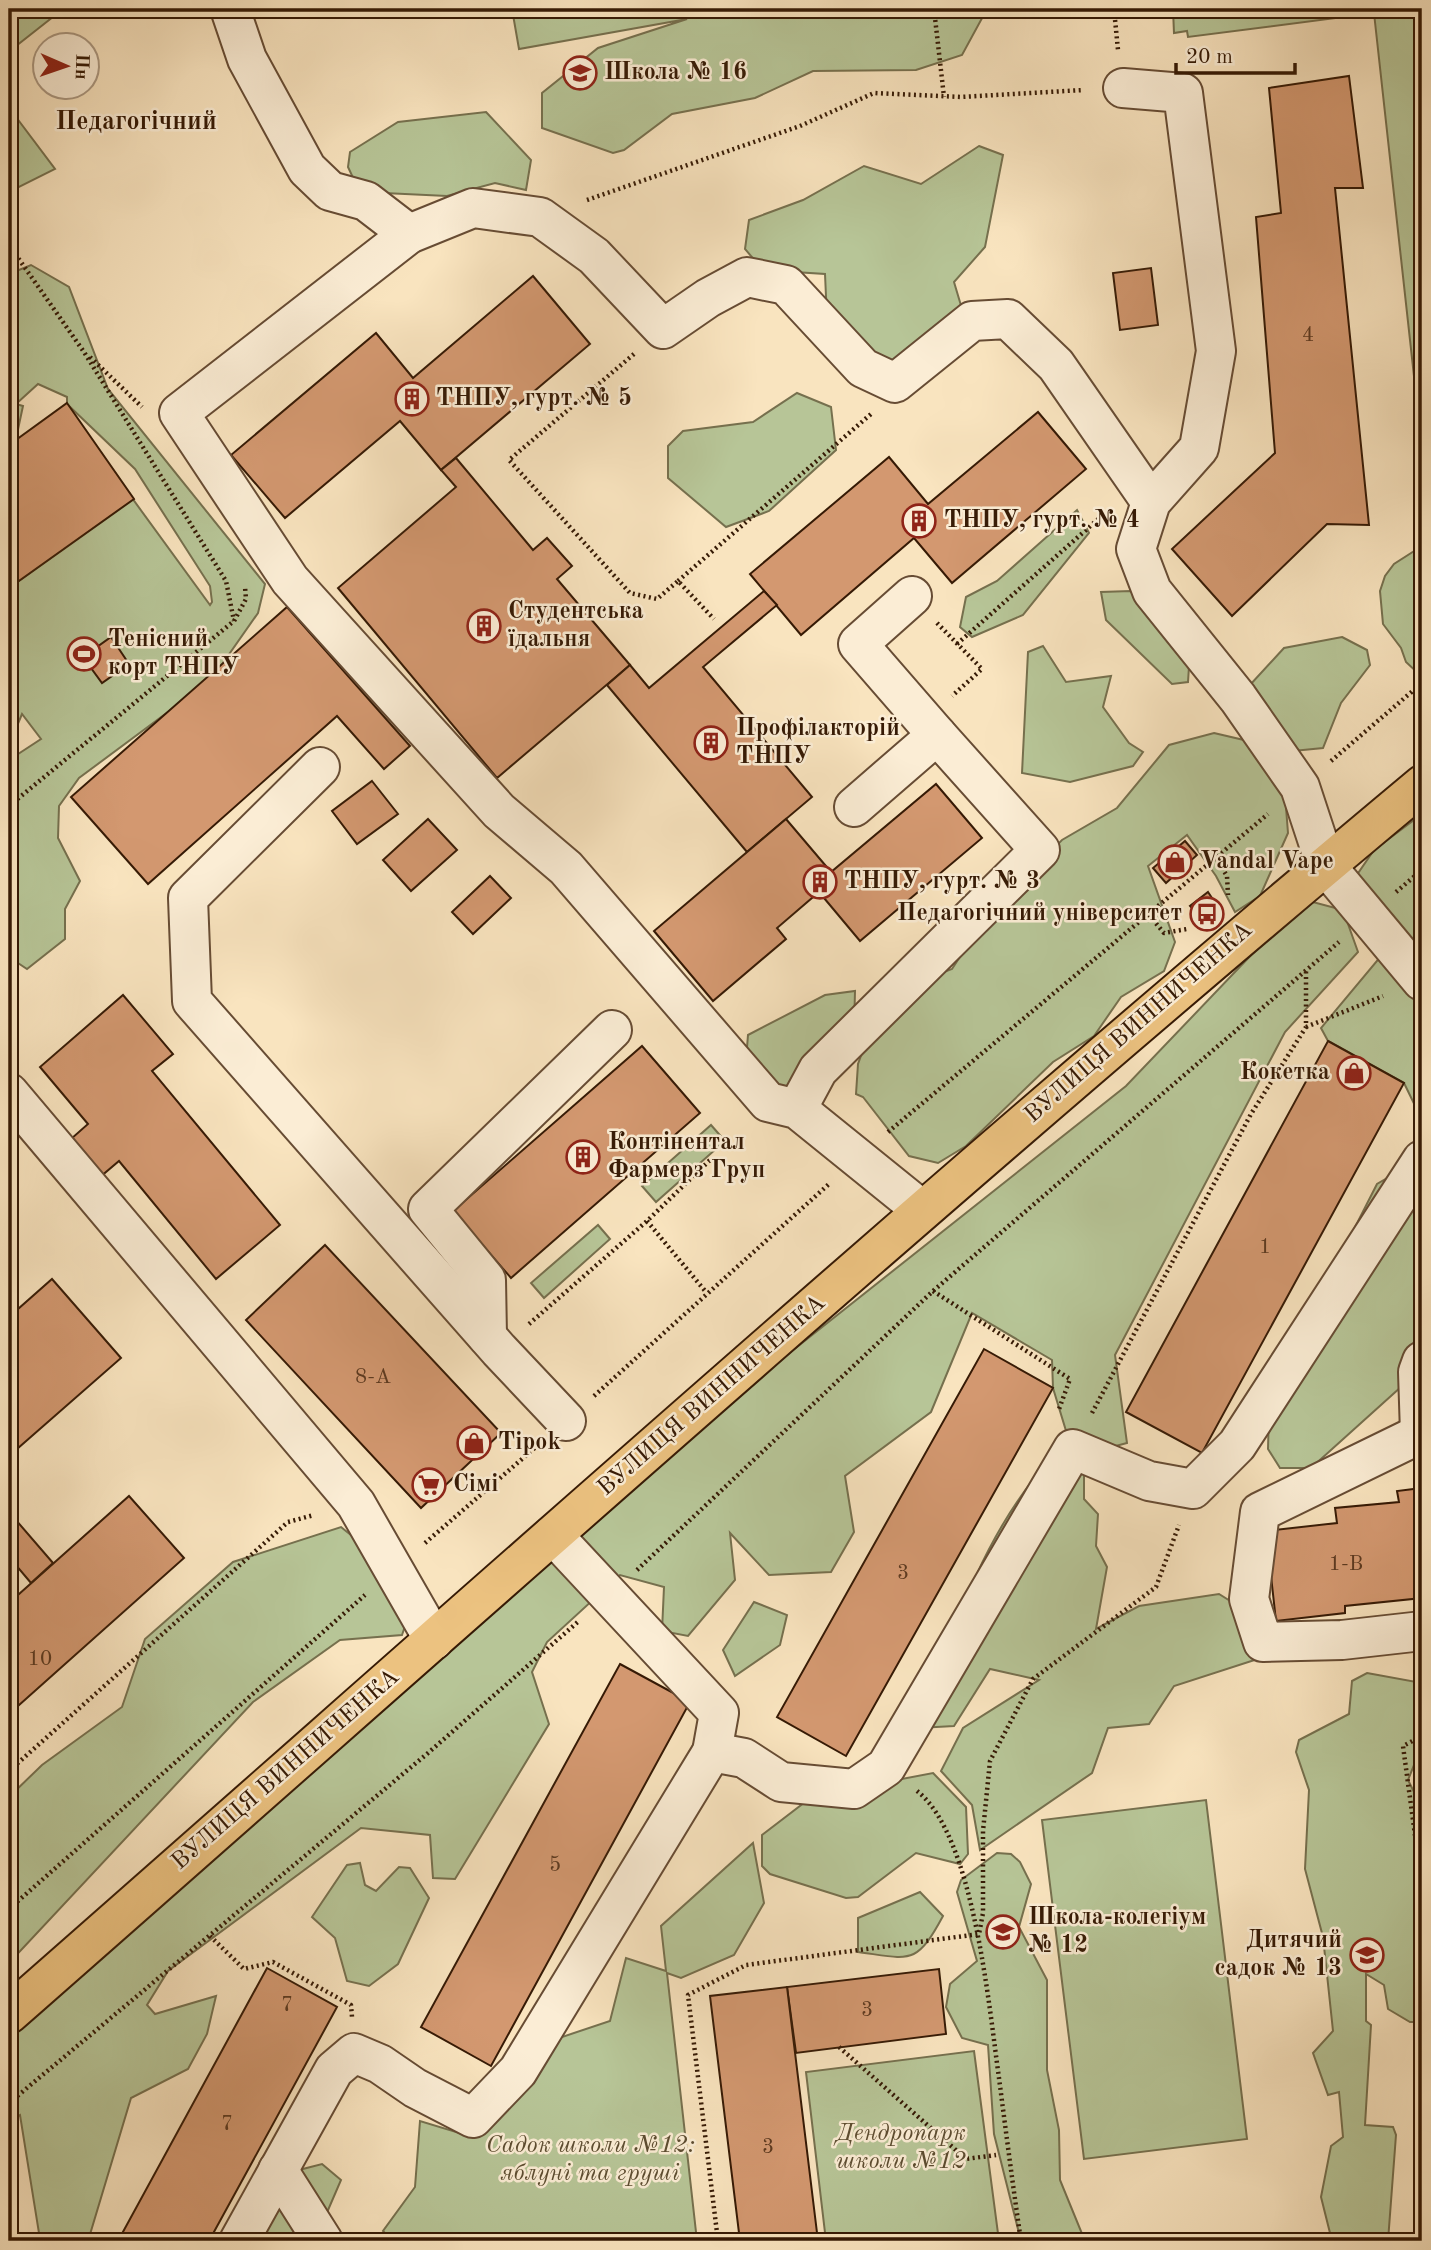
<svg xmlns="http://www.w3.org/2000/svg" width="1431" height="2250" font-family="'Old Standard TT',serif">
	<style>
		.green { fill: #b7c597; stroke: #76704e; stroke-width: 2 }
		.building { fill: #d39870; stroke: #361a05; stroke-width: 2 }
		.lines { fill: none; stroke-linecap: round; stroke-linejoin: round }
		.minor-casing { stroke: #674c34; stroke-width: 42 }
		.major-casing { stroke: #361a05; stroke-width: 42 }
		.path { stroke: #361a05; stroke-width: 4.5; stroke-dasharray: 2 3.5; stroke-linecap: butt }
		.minor { stroke: #fbedd5; stroke-width: 38 }
		.major { stroke: #ecc280; stroke-width: 38 }
		.labels { text-anchor: middle; dominant-baseline: central; stroke-width: 5; stroke-linejoin: round; paint-order: stroke }
		.number-label { font-size: 21px; fill: #5d3a20 }
		.poi-label { font-size: 24px; font-weight: bold; fill: #361a05; stroke: #fbedd5; text-anchor: start }
		.street-label { font-size: 24px; fill: #361a05; stroke: #fbedd5 }
		.park-label { font-size: 24px; font-style: italic; fill: #5d4d31; stroke: #fbedd5 }
		.neighbourhood-label { font-size: 26px; font-weight: bold; fill: #361a05; stroke: #fbedd5 }
	</style>
	<rect width="100%" height="100%" fill="#f9e4bf"/>
	<filter id="stains"><feTurbulence type="fractalNoise" baseFrequency=".00286" numOctaves="4"/><feColorMatrix values="0 0 0 0 .2 0 0 0 0 .09 0 0 0 0 .02 0 0 0 .5 -.17"/></filter>
	<radialGradient id="worn" r=".72"><stop offset=".6" stop-color="#630" stop-opacity="0"/><stop offset="1" stop-color="#630" stop-opacity=".3"/></radialGradient>
	<g class="green">
		<polygon points="9,9 63,9 11,50 10,109 55,169 9,192"/>
		<path d="M 512,9 L 731,9 L 718,14 C 740,18 756,12 777,9 C 802,5 834,7 858,12 L 865,9 L 987,9 L 962,55 L 916,70 L 813,71 L 755,98 L 672,114 L 624,150 L 613,153 L 542,128 L 542,93 L 598,48 L 687,19 L 519,49 Z"/>
		<polygon points="1173,9 1422,9 1422,449 1374,13 1188,37 1187,31 1174,33"/>
		<polygon points="486,112 531,160 526,190 495,183 447,196 384,193 355,182 348,167 350,152 398,122"/>
		<polygon points="979,146 1003,155 985,247 954,282 965,319 907,348 891,375 827,319 825,274 763,270 745,249 749,220 803,200 864,166 921,184"/>
		<polygon points="31,265 69,287 108,389 265,584 258,613 211,680 79,778 59,806 58,838 80,881 65,909 65,939 27,969 9,957 9,760 41,739 22,714 9,745 9,588 132,498 210,605 212,602 210,586 135,469 67,404 67,397 38,384 16,404 23,406 14,448 9,451 9,274"/>
		<polygon points="797,393 831,407 836,450 769,511 726,527 668,478 668,446 683,431 753,422"/>
		<polygon points="1077,510 1089,533 1023,615 972,637 960,627 966,597 997,581"/>
		<polygon points="1422,546 1422,677 1406,662 1401,648 1383,624 1380,591 1385,576 1394,564"/>
		<polygon points="1131,591 1190,651 1188,682 1172,684 1106,620 1101,592"/>
		<polygon points="1342,637 1367,650 1370,665 1341,703 1323,748 1293,751 1238,698 1284,648"/>
		<polygon points="1043,646 1066,682 1111,676 1103,707 1129,743 1143,752 1133,766 1070,782 1022,773 1028,652"/>
		<polygon points="1214,733 1265,745 1283,769 1288,833 1260,896 1235,912 1216,876 1187,835 1148,866 1175,942 1164,971 1121,997 1094,1036 1053,1062 966,1146 938,1163 909,1156 863,1097 856,1094 858,1064 883,995 952,969 986,917 1062,840 1117,808 1169,745"/>
		<polygon points="1422,814 1422,971 1350,885 1374,850"/>
		<polygon points="1309,901 1343,910 1358,952 1285,1032 1115,1355 1127,1443 1074,1457 1053,1388 1052,1360 972,1313 931,1412 845,1476 854,1532 831,1572 769,1575 730,1533 735,1580 688,1636 662,1631 664,1587 620,1575 547,1642 532,1672 549,1724 455,1879 433,1878 430,1835 361,1828 168,1971 147,2005 155,2014 216,1996 207,2034 188,2069 131,2098 88,2241 35,2241 39,2233 20,2115 9,2121 9,2036 618,1489 1126,1086 1299,905"/>
		<polygon points="1381,956 1422,981 1422,1120 1404,1083 1328,1041 1321,1028"/>
		<polygon points="855,991 854,1031 822,1084 774,1089 745,1073 748,1035 825,995"/>
		<polygon points="711,1125 725,1141 656,1202 642,1186"/>
		<polygon points="1396,1173 1403,1208 1422,1202 1422,1368 1311,1468 1280,1468 1268,1449 1270,1373 1349,1239 1377,1184"/>
		<polygon points="598,1225 610,1239 544,1298 531,1283"/>
		<path d="M 1050,1460 L 1084,1472 L 1084,1499 L 1098,1514 L 1096,1546 L 1107,1567 L 1096,1629 L 1139,1606 L 1219,1594 L 1267,1624 L 1270,1655 L 1174,1686 L 1149,1724 L 1108,1728 L 1092,1773 L 980,1850 L 972,1805 L 941,1771 L 963,1728 L 1039,1680 L 990,1669 L 954,1726 L 919,1728 C 951,1635 982,1534 1050,1460 Z"/>
		<path d="M 341,1527 C 376,1556 422,1583 402,1635 L 340,1640 L 253,1702 L 9,1963 L 9,1797 L 42,1765 L 122,1707 L 145,1639 L 233,1562 Z"/>
		<polygon points="754,1602 787,1615 780,1645 735,1676 723,1650"/>
		<polygon points="1367,1673 1422,1683 1422,1745 1408,1780 1414,1792 1422,1791 1422,2022 1410,2022 1388,2009 1384,1985 1366,1974 1366,2021 1371,2025 1365,2125 1393,2127 1396,2135 1388,2241 1332,2241 1321,2197 1331,2146 1343,2137 1339,2092 1328,2095 1313,2053 1333,2031 1323,1937 1305,1869 1309,1790 1296,1752 1299,1740 1349,1714 1352,1681"/>
		<polygon points="933,1773 966,1807 968,1854 960,1864 916,1853 858,1897 846,1898 770,1874 762,1866 762,1835 813,1796"/>
		<polygon points="1206,1800 1247,2139 1084,2159 1042,1820"/>
		<polygon points="753,1843 764,1903 734,1955 681,1978 667,1973 697,2241 392,2241 383,2231 415,2187 420,2121 469,2136 527,2085 556,2039 610,2021 626,1958 666,1971 661,1926"/>
		<polygon points="997,1853 1011,1854 1020,1862 1031,1884 1019,1927 1047,1980 1047,2070 1059,2130 1060,2180 1085,2241 1021,2241 994,2134 988,2045 962,2038 946,2007 950,1984 977,1961 957,1892 961,1880"/>
		<polygon points="360,1863 365,1885 376,1891 399,1867 410,1868 429,1898 398,1964 369,1986 347,1981 335,1938 312,1917 347,1865"/>
		<path d="M 920,1892 L 943,1916 C 916,1966 911,1959 858,1952 L 858,1918 Z"/>
		<polygon points="974,2051 999,2241 826,2241 806,2072"/>
		<polygon points="322,2164 341,2180 322,2224 338,2241 245,2241 299,2170"/>
	</g>
	<g class="building">
		<polygon points="1349,76 1363,188 1335,188 1369,525 1327,524 1232,616 1172,549 1275,453 1256,217 1281,213 1269,88"/>
		<polygon points="1151,268 1158,325 1120,330 1113,273"/>
		<polygon points="533,276 590,344 441,470 400,421 285,518 231,455 376,333 413,378"/>
		<polygon points="67,403 134,499 9,588 9,445"/>
		<polygon points="1038,412 1086,469 952,583 914,538 801,635 750,574 889,457 928,504"/>
		<polygon points="456,458 533,550 547,538 572,566 557,579 630,665 497,778 338,588 456,487 441,470"/>
		<polygon points="764,591 777,605 703,667 812,797 747,852 607,685 630,665 649,688"/>
		<polygon points="287,607 410,746 384,769 337,716 148,884 71,797"/>
		<polygon points="111,637 129,664 102,683 83,657"/>
		<polygon points="372,781 398,814 357,844 332,811"/>
		<polygon points="936,784 982,838 860,941 819,892 777,928 786,939 713,1001 654,931 786,819 831,872"/>
		<polygon points="428,819 457,850 411,891 383,860"/>
		<polygon points="1185,841 1197,855 1166,883 1153,868"/>
		<polygon points="490,876 511,898 473,934 452,912"/>
		<polygon points="1208,892 1214,901 1197,914 1190,906"/>
		<polygon points="123,995 173,1054 152,1071 280,1225 216,1279 119,1161 93,1183 63,1146 88,1124 40,1067"/>
		<polygon points="1328,1041 1404,1083 1202,1453 1126,1412"/>
		<polygon points="642,1046 700,1113 511,1278 453,1211"/>
		<polygon points="325,1245 501,1433 421,1508 246,1320"/>
		<polygon points="52,1279 121,1358 9,1456 9,1317"/>
		<polygon points="984,1349 1053,1388 846,1756 777,1717"/>
		<polygon points="1422,1488 1422,1598 1345,1606 1345,1613 1276,1621 1266,1531 1337,1523 1335,1508 1399,1502 1397,1491"/>
		<polygon points="129,1496 184,1558 9,1714 9,1603"/>
		<polygon points="9,1512 53,1563 31,1583 9,1557"/>
		<polygon points="620,1664 690,1702 491,2066 421,2027"/>
		<polygon points="267,1968 337,2007 209,2241 118,2241"/>
		<polygon points="939,1969 946,2034 796,2053 787,1987"/>
		<polygon points="787,1987 818,2241 740,2241 710,1996"/>
	</g>
	<g class="lines">
		<defs>
			<g id="minor">
				<polyline points="230,9 247,59 307,169 330,191 366,201 409,234"/>
				<polyline points="1123,88 1183,93 1216,351 1199,448 1151,502 1136,549 1152,591 1238,698 1300,787 1326,866 1422,981"/>
				<polyline points="320,767 188,898 192,1001 499,1350 566,1421"/>
				<polyline points="854,807 937,735 858,644 912,596"/>
				<polyline points="9,1093 356,1504 434,1640"/>
				<polyline points="797,1109 818,1070 1040,850 937,735"/>
				<polyline points="922,1210 797,1109 768,1102 566,868 499,811 290,580 179,413 409,234 473,208 540,217 594,256 663,329 708,298 747,277 786,285 863,368 895,383 972,321 1008,319 1056,365 1151,502"/>
				<polyline points="487,1336 486,1280 428,1209 612,1030"/>
				<polyline points="1420,1433 1418,1372 1422,1361"/>
				<polyline points="1422,1433 1260,1512 1249,1599 1263,1642 1342,1640 1422,1631"/>
				<polyline points="553,1535 719,1713 712,1752"/>
				<polyline points="278,2170 323,2241"/>
				<polyline points="239,2241 334,2070 354,2053 380,2064 415,2088 473,2118 518,2071 712,1752 744,1758 781,1782 854,1789 886,1767 1073,1449 1149,1481 1193,1489 1237,1445 1422,1160"/>
			</g>
			<path id="major" d="M 9,2014 C 478,1602 943,1185 1422,785"/>
		</defs>
		<use href="#minor" class="minor-casing"/>
		<use href="#major" class="major-casing"/>
		<g class="path">
			<polyline points="934,9 944,97"/>
			<polyline points="1114,9 1118,50"/>
			<polyline points="587,200 800,126 874,93 961,97 1083,90"/>
			<polyline points="9,245 84,352 226,581 234,621"/>
			<polyline points="634,354 509,460 630,593 657,599 678,581 714,619"/>
			<polyline points="90,357 142,407"/>
			<polyline points="678,581 871,414"/>
			<polyline points="937,623 982,669 952,696"/>
			<polyline points="957,644 1104,514"/>
			<polyline points="1414,691 1422,703"/>
			<polyline points="1331,761 1422,683"/>
			<polyline points="9,806 234,621 246,599 245,587"/>
			<polyline points="1216,858 1227,876 1228,895"/>
			<polyline points="1396,892 1422,870"/>
			<polyline points="1149,915 1164,933 1187,929"/>
			<polyline points="1306,1027 1383,996"/>
			<polyline points="888,1132 1268,814"/>
			<polyline points="647,1221 706,1292"/>
			<polyline points="933,1291 1070,1379 1058,1412"/>
			<polyline points="529,1324 647,1221 710,1160"/>
			<polyline points="594,1396 829,1184"/>
			<polyline points="1092,1413 1251,1114 1306,1027 1306,971"/>
			<polyline points="425,1543 537,1446"/>
			<polyline points="637,1570 933,1291 1339,942"/>
			<polyline points="1422,1736 1403,1746 1422,1887"/>
			<polyline points="9,1771 288,1522 314,1515"/>
			<path d="M 917,1791 C 974,1835 989,2008 999,2078 C 1006,2132 1013,2187 1021,2241"/>
			<polyline points="9,1909 365,1595"/>
			<polyline points="210,1936 244,1969 273,1962 351,2005 352,2017"/>
			<polyline points="839,2047 966,2159 996,2155"/>
			<polyline points="9,2103 428,1753 580,1620"/>
			<polyline points="718,2241 688,1995 746,1965 979,1934 983,1913 983,1831 990,1761 1033,1679 1156,1587 1179,1525"/>
		</g>
		<use href="#minor" class="minor"/>
		<use href="#major" class="major"/>
	</g>
	<defs>
		<symbol id="school-ring" viewBox="-11 -11 22 22"><circle r="9.5" fill="#fbedd5" stroke="#8f2418" stroke-width="1.5"/><path d="M0-5L7-2L0 1L-7-2ZM-4 1L0 2.5L4 1V4Q0 6-4 4Z" fill="#8f2418"/></symbol>
		<symbol id="building-ring" viewBox="-11 -11 22 22"><circle r="9.5" fill="#fbedd5" stroke="#8f2418" stroke-width="1.5"/><path d="M-4-6H4V6H1V3H-1V6H-4ZM-2.5-4.3h1.7v1.8h-1.7ZM.8-4.3h1.7v1.8H.8ZM-2.5-1h1.7V.8h-1.7ZM.8-1h1.7V.8H.8Z" fill="#8f2418"/></symbol>
		<symbol id="stadium-ring" viewBox="-11 -11 22 22"><circle r="9.5" fill="#fbedd5" stroke="#8f2418" stroke-width="1.5"/><path d="M0-5a6.5 5 0 1 0 0 10a6.5 5 0 1 0 0-10ZM-3.5-1.8h7v3.6h-7Z" fill="#8f2418"/></symbol>
		<symbol id="shop-ring" viewBox="-11 -11 22 22"><circle r="9.5" fill="#fbedd5" stroke="#8f2418" stroke-width="1.5"/><path d="M-5-2.5h2.3a2.7 3.5 0 0 1 5.4 0H5L5.5 6h-11ZM-1.5-2.5h3a1.5 2.3 0 0 0-3 0Z" fill="#8f2418"/></symbol>
		<symbol id="bus-ring" viewBox="-11 -11 22 22"><circle r="9.5" fill="#fbedd5" stroke="#8f2418" stroke-width="1.5"/><path d="M-5-6H5V4H4V6H2V4H-2V6H-4V4H-5ZM-3.5-4V0h7V-4ZM-3.5 1.2v1.5H-2V1.2ZM2 1.2v1.5H3.5V1.2Z" fill="#8f2418"/></symbol>
		<symbol id="supermarket-ring" viewBox="-11 -11 22 22"><circle r="9.5" fill="#fbedd5" stroke="#8f2418" stroke-width="1.5"/><path d="M-6-5.5h2.5l.6 2H6L4.5 2H-2.5L-4.4-4H-6ZM-1.5 3.2a1.3 1.3 0 1 0 .1 0ZM3 3.2a1.3 1.3 0 1 0 .1 0Z" fill="#8f2418"/></symbol>
	</defs>
	<g fill-rule="evenodd">
		<use href="#school-ring" x="561" y="54" width="38" height="38"/>
		<use href="#building-ring" x="393" y="380" width="38" height="38"/>
		<use href="#building-ring" x="900" y="502" width="38" height="38"/>
		<use href="#building-ring" x="465" y="607" width="38" height="38"/>
		<use href="#stadium-ring" x="65" y="635" width="38" height="38"/>
		<use href="#building-ring" x="692" y="724" width="38" height="38"/>
		<use href="#shop-ring" x="1156" y="843" width="38" height="38"/>
		<use href="#building-ring" x="801" y="863" width="38" height="38"/>
		<use href="#bus-ring" x="1188" y="895" width="38" height="38"/>
		<use href="#shop-ring" x="1335" y="1054" width="38" height="38"/>
		<use href="#building-ring" x="564" y="1138" width="38" height="38"/>
		<use href="#shop-ring" x="455" y="1424" width="38" height="38"/>
		<use href="#supermarket-ring" x="410" y="1466" width="38" height="38"/>
		<use href="#school-ring" x="984" y="1913" width="38" height="38"/>
		<use href="#school-ring" x="1348" y="1936" width="38" height="38"/>
	</g>
	<g class="labels">
		<g class="number-label">
			<text x="1308" y="335">4</text>
			<text x="1265" y="1247">1</text>
			<text x="373" y="1377">8-А</text>
			<text x="1346" y="1564">1-В</text>
			<text x="903" y="1573">3</text>
			<text x="40" y="1659">10</text>
			<text x="555" y="1865">5</text>
			<text x="287" y="2005">7</text>
			<text x="867" y="2010">3</text>
			<text x="227" y="2124">7</text>
			<text x="768" y="2147">3</text>
		</g>
		<g class="poi-label">
			<text x="604" y="73">Школа № 16</text>
			<text x="436" y="399">ТНПУ, гурт. № 5</text>
			<text x="944" y="521">ТНПУ, гурт. № 4</text>
			<text x="508" y="612">Студентська<tspan x="508" dy="28">їдальня</tspan></text>
			<text x="108" y="640">Тенісний<tspan x="108" dy="28">корт ТНПУ</tspan></text>
			<text x="736" y="729">Профілакторій<tspan x="736" dy="28">ТНПУ</tspan></text>
			<text x="1200" y="862">Vandal Vape</text>
			<text x="844" y="882">ТНПУ, гурт. № 3</text>
			<text x="1182" y="914" text-anchor="end">Педагогічний університет</text>
			<text x="1330" y="1073" text-anchor="end">Кокетка</text>
			<text x="608" y="1143">Контінентал<tspan x="608" dy="28">Фармерз Груп</tspan></text>
			<text x="498" y="1443">Tipok</text>
			<text x="453" y="1485">Сімі</text>
			<text x="1028" y="1918">Школа-колегіум<tspan x="1028" dy="28">№ 12</tspan></text>
			<text x="1342" y="1941" text-anchor="end">Дитячий<tspan x="1342" dy="28">садок № 13</tspan></text>
		</g>
		<g class="street-label">
			<text transform="translate(1139 1023) rotate(-41)">ВУЛИЦЯ ВИННИЧЕНКА</text>
			<text transform="translate(712 1396) rotate(-41)">ВУЛИЦЯ ВИННИЧЕНКА</text>
			<text transform="translate(286 1770) rotate(-41)">ВУЛИЦЯ ВИННИЧЕНКА</text>
		</g>
		<g class="park-label">
			<text x="901" y="2134">Дендропарк<tspan x="901" dy="28">школи №12</tspan></text>
			<text x="590" y="2146">Садок школи №12:<tspan x="590" dy="28">яблуні та груші</tspan></text>
		</g>
		<g class="neighbourhood-label">
			<text x="136" y="122">Педагогічний</text>
		</g>
	</g>
	<rect width="1431" height="2250" fill="none" stroke="#f9e4bf" stroke-width="35"/>
	<rect x="10" y="10" width="1410" height="2229" fill="none" stroke="#361a05" stroke-width="3.5"/>
	<rect x="18" y="18" width="1396" height="2215" fill="none" stroke="#361a05" stroke-width="2"/>
	<g transform="translate(66 66) rotate(92)"><circle r="33" fill="#fbedd5" stroke="#ac9982" stroke-width="2"/>
	<path d="M0-5L12 26L0 18L-12 26Z" fill="#8f2418"/>
	<text y="-10" font-size="19" font-weight="bold" text-anchor="middle" fill="#361a05">Пн</text>
	</g>
	<path d="M1176 63v10h119v-10" fill="none" stroke="#361a05" stroke-width="3.5"/>
	<text x="1186" y="63" font-size="21" fill="#361a05" stroke="#fbedd5" stroke-width="5" paint-order="stroke">20 m</text>
	<rect width="100%" height="100%" filter="url(#stains)"/>
	<rect width="100%" height="100%" fill="url(#worn)"/>
</svg>
